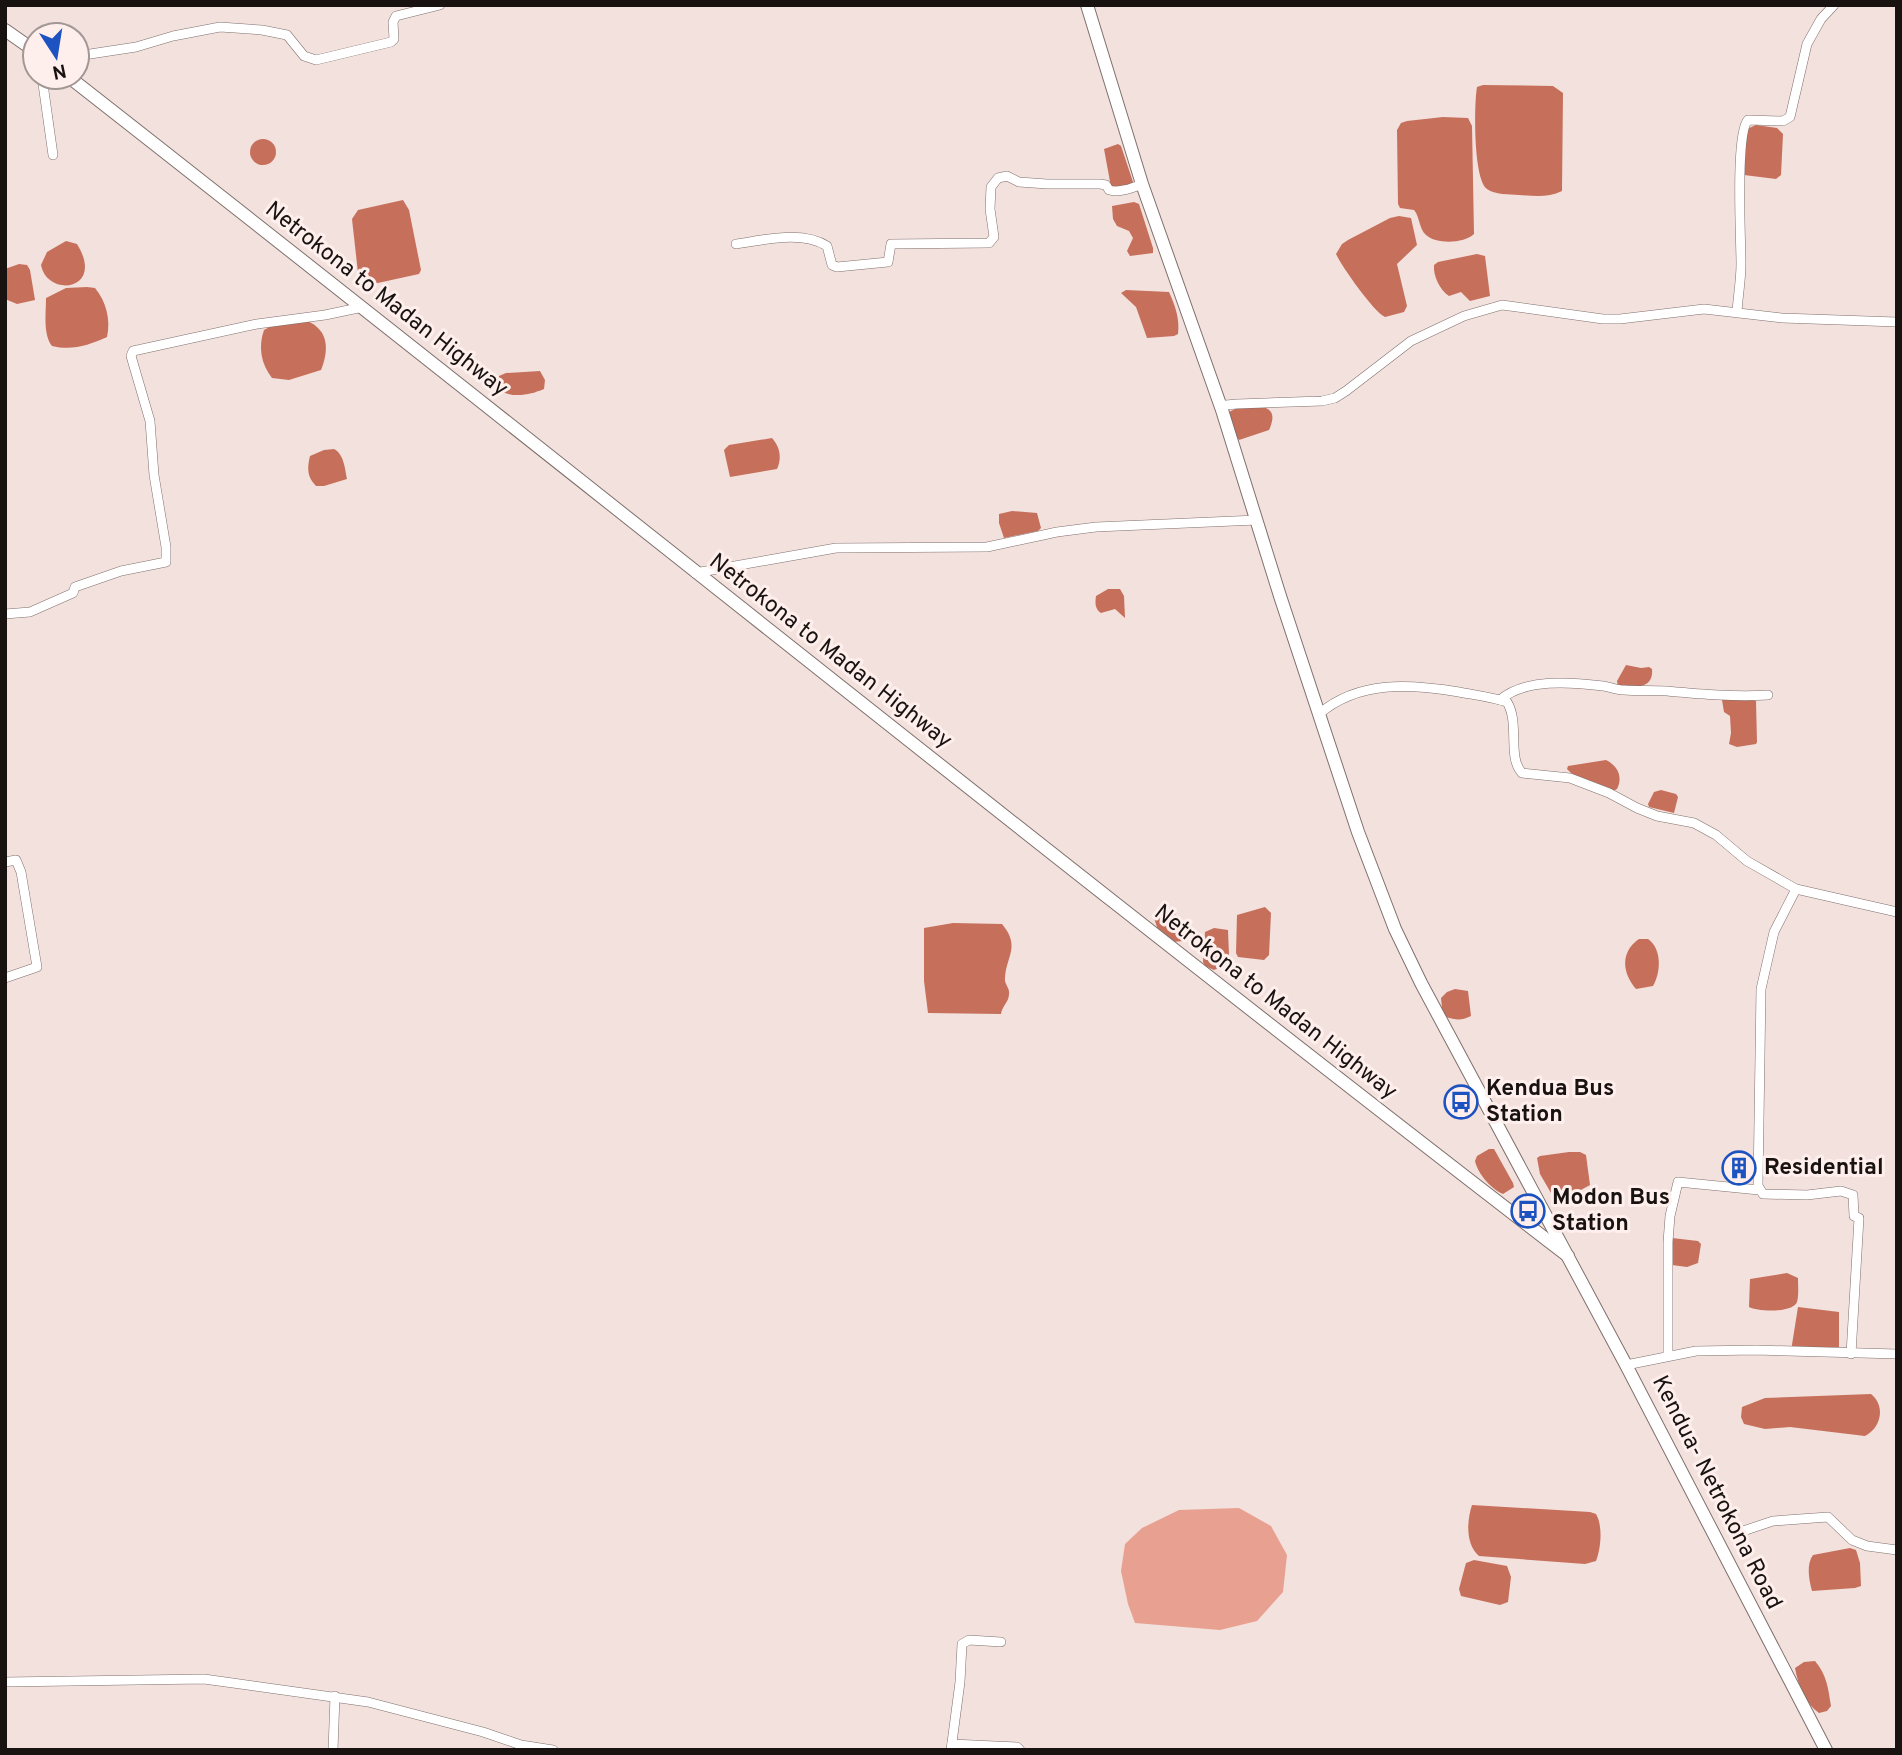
<svg xmlns="http://www.w3.org/2000/svg" width="1902" height="1755" font-family="Overpass,sans-serif">
	<style>
		.green { fill: #e8a191 }
		.water { fill: #c66f5b }
		.lines { fill: none; stroke-linecap: round; stroke-linejoin: round }
		.minor-casing { stroke: #7f706c; stroke-width: 10 }
		.secondary-casing { stroke: #7f706c; stroke-width: 14 }
		.minor { stroke: #fff; stroke-width: 9 }
		.secondary { stroke: #fff; stroke-width: 12 }
		.labels { text-anchor: middle; dominant-baseline: central; stroke-width: 6; stroke-linejoin: round; paint-order: stroke }
		.street-label { font-size: 23px; fill: #181211; stroke: #feefec }
		.poi-label { font-size: 23px; font-weight: bold; fill: #181211; stroke: #feefec; text-anchor: start }
	</style>
	<rect width="100%" height="100%" fill="#f3e1dd"/>
	<polygon class="green" points="1239,1508 1271,1526 1287,1555 1283,1592 1257,1621 1220,1630 1135,1623 1128,1604 1121,1571 1125,1544 1142,1528 1179,1510"/>
	<g class="water">
		<path d="M 1483,85 L 1553,86 L 1563,93 L 1562,191 C 1548,198 1534,196 1519,195 C 1509,194 1495,195 1487,189 C 1473,179 1474,104 1477,87 Z"/>
		<path d="M 1443,117 L 1468,118 L 1472,126 L 1474,234 C 1465,243 1437,245 1426,235 C 1419,229 1420,217 1414,210 L 1400,208 L 1398,204 L 1397,130 L 1401,123 L 1407,121 Z"/>
		<polygon points="1756,125 1777,128 1783,134 1781,175 1776,179 1744,175 1747,129"/>
		<circle cx="263" cy="152" r="13"/>
		<polygon points="1118,144 1121,146 1133,182 1132,186 1111,187 1104,149"/>
		<polygon points="403,200 409,210 421,270 419,274 373,284 366,281 358,273 352,219 358,210"/>
		<polygon points="1134,202 1139,204 1153,248 1153,253 1130,256 1127,251 1133,238 1129,231 1117,226 1113,219 1112,206"/>
		<path d="M 1399,216 L 1411,218 L 1417,245 L 1397,264 L 1407,306 L 1404,312 L 1385,317 C 1374,312 1342,267 1336,254 L 1342,244 L 1348,240 L 1390,218 Z"/>
		<path d="M 66,241 L 77,244 C 106,291 47,298 41,265 L 47,252 Z"/>
		<path d="M 1477,254 L 1485,256 L 1490,296 L 1470,301 L 1461,292 L 1449,296 C 1440,290 1433,276 1434,265 L 1438,262 Z"/>
		<polygon points="19,264 27,265 30,270 35,300 17,304 5,299 5,269"/>
		<path d="M 87,287 L 95,288 C 106,301 111,320 107,337 C 89,345 72,351 52,346 C 43,334 46,314 46,298 L 66,288 Z"/>
		<path d="M 1126,290 L 1169,292 C 1175,305 1180,319 1178,334 L 1174,336 L 1147,338 L 1136,307 L 1121,293 Z"/>
		<path d="M 307,321 C 329,330 329,350 321,370 L 289,380 L 272,378 C 261,364 258,347 264,330 L 273,325 Z"/>
		<path d="M 540,371 L 545,380 L 544,389 C 530,395 511,399 498,389 L 499,376 L 506,373 Z"/>
		<path d="M 1241,406 C 1259,406 1281,404 1269,430 L 1239,440 L 1230,425 L 1229,412 Z"/>
		<path d="M 772,438 C 780,447 782,458 777,469 L 730,477 L 724,450 L 729,445 Z"/>
		<path d="M 334,449 C 344,454 345,469 347,479 L 324,486 L 316,486 C 307,477 307,468 310,456 L 324,450 Z"/>
		<polygon points="1012,511 1037,513 1041,528 1038,531 1004,538 999,523 999,514"/>
		<path d="M 1108,589 L 1120,589 L 1124,596 L 1125,618 L 1115,609 L 1101,613 C 1095,609 1095,603 1096,596 Z"/>
		<path d="M 1626,665 L 1641,668 L 1649,667 L 1652,669 C 1654,690 1633,687 1618,687 L 1617,681 Z"/>
		<polygon points="1725,698 1750,699 1756,701 1757,742 1756,744 1737,747 1729,744 1731,733 1730,716 1724,712 1722,700"/>
		<path d="M 1606,760 C 1618,766 1623,777 1617,789 L 1613,791 L 1573,775 L 1567,769 L 1568,766 Z"/>
		<polygon points="1661,790 1676,794 1678,797 1674,813 1649,807 1648,804 1654,792"/>
		<polygon points="1265,907 1271,913 1269,955 1264,960 1238,957 1236,953 1237,915"/>
		<path d="M 1171,909 L 1188,931 L 1184,941 L 1171,942 L 1158,930 L 1154,918 C 1159,913 1164,908 1171,909 Z"/>
		<path d="M 953,923 L 1002,924 C 1021,947 1006,956 1005,978 C 1004,984 1010,988 1009,994 C 1009,1002 1002,1006 1001,1014 L 928,1013 L 924,981 L 924,928 Z"/>
		<polygon points="1214,928 1228,930 1229,955 1225,965 1214,970 1205,966 1203,962 1205,932"/>
		<path d="M 1639,939 L 1648,939 C 1662,949 1661,972 1653,986 L 1636,989 C 1622,973 1620,952 1639,939 Z"/>
		<path d="M 1455,989 L 1468,991 L 1471,1016 C 1461,1021 1456,1020 1446,1017 L 1442,1008 L 1441,998 L 1447,992 Z"/>
		<path d="M 1489,1149 L 1494,1149 L 1513,1183 L 1514,1187 L 1503,1194 C 1491,1189 1478,1174 1475,1161 L 1477,1156 Z"/>
		<polygon points="1569,1152 1580,1152 1586,1155 1590,1185 1579,1191 1551,1193 1540,1174 1537,1158 1540,1156"/>
		<polygon points="1672,1238 1698,1241 1701,1244 1698,1263 1687,1267 1672,1265"/>
		<path d="M 1787,1273 L 1798,1278 C 1798,1285 1799,1295 1797,1302 C 1793,1313 1758,1312 1749,1307 L 1750,1279 Z"/>
		<polygon points="1798,1307 1839,1312 1839,1347 1791,1351"/>
		<path d="M 1871,1394 C 1886,1406 1881,1428 1865,1436 L 1790,1427 L 1765,1429 L 1744,1424 L 1741,1417 L 1742,1407 L 1765,1398 Z"/>
		<path d="M 1472,1505 L 1590,1512 L 1596,1514 C 1603,1526 1601,1548 1596,1561 L 1585,1564 L 1479,1556 C 1465,1544 1467,1520 1472,1505 Z"/>
		<path d="M 1850,1548 L 1856,1550 L 1860,1563 L 1861,1586 L 1855,1588 L 1812,1591 C 1809,1580 1806,1564 1813,1555 Z"/>
		<polygon points="1474,1560 1507,1566 1511,1577 1508,1602 1500,1605 1461,1596 1459,1589 1466,1563"/>
		<path d="M 1815,1661 C 1827,1675 1828,1688 1831,1706 L 1827,1711 L 1819,1713 C 1805,1703 1798,1685 1795,1668 L 1804,1662 Z"/>
	</g>
	<g class="lines">
		<defs>
			<g id="minor">
				<polyline points="77,56 136,47 173,36 220,27 262,30 287,35 304,56 316,60 391,42 394,39 393,22 396,16 440,5"/>
				<polyline points="42,77 53,155"/>
				<path d="M 736,244 C 764,240 802,230 827,246 L 832,265 L 837,267 L 888,262 L 891,244 L 989,243 L 994,237 L 990,209 L 991,187 L 998,178 L 1007,176 L 1019,182 L 1047,184 L 1100,184 L 1106,185 L 1109,190 C 1120,193 1132,188 1142,184"/>
				<path d="M 1737,312 C 1738,296 1741,280 1741,264 C 1741,240 1735,133 1748,120 L 1783,121 L 1790,117 L 1807,44 L 1821,19 L 1834,5"/>
				<polyline points="1222,410 1226,405 1237,404 1322,401 1335,398 1346,391 1411,341 1464,316 1502,305 1603,319 1620,319 1704,309 1782,318 1897,322"/>
				<polyline points="695,573 836,548 987,547 1057,532 1096,527 1257,520"/>
				<polyline points="5,614 30,612 73,593 75,587 121,571 166,562 166,547 154,475 150,421 131,356 133,351 257,324 325,315 363,307"/>
				<path d="M 1500,700 C 1525,678 1571,682 1603,686 C 1610,687 1617,690 1624,690 C 1638,691 1652,690 1667,691 C 1701,694 1734,697 1768,695"/>
				<path d="M 1319,714 C 1359,680 1410,684 1459,692 C 1475,695 1491,697 1507,702 C 1520,723 1507,757 1522,773 L 1570,778 L 1609,793 L 1637,808 L 1657,816 L 1694,823 L 1716,835 L 1747,861 L 1796,889 L 1897,912"/>
				<polyline points="5,862 16,860 21,872 37,967 5,978"/>
				<polyline points="1796,889 1774,932 1761,989 1758,1186 1763,1194 1807,1195 1841,1191 1853,1195 1854,1216 1859,1218 1851,1354"/>
				<polyline points="1668,1355 1668,1242 1670,1216 1678,1182 1759,1190"/>
				<polyline points="1626,1365 1696,1351 1756,1350 1897,1354"/>
				<polyline points="1743,1531 1773,1521 1828,1517 1852,1540 1867,1546 1897,1550"/>
				<polyline points="5,1682 204,1679 368,1702 483,1732 521,1745 553,1750"/>
				<polyline points="952,1744 1017,1747 1020,1750"/>
				<polyline points="333,1750 335,1696"/>
				<polyline points="951,1750 960,1682 962,1644 969,1640 1001,1642"/>
			</g>
			<g id="secondary">
				<polyline points="1087,5 1142,184 1222,410 1280,596 1358,832 1395,929 1421,983 1626,1365 1826,1750"/>
				<polyline points="5,30 35,51"/>
				<path d="M 69,77 C 570,469 1064,868 1568,1256"/>
			</g>
		</defs>
		<use href="#minor" class="minor-casing"/>
		<use href="#secondary" class="secondary-casing"/>
		<use href="#minor" class="minor"/>
		<use href="#secondary" class="secondary"/>
	</g>
	<defs>
		<symbol id="bus-ring" viewBox="-11 -11 22 22"><circle r="9.5" fill="#feefec" stroke="#1c53c0" stroke-width="1.5"/><path d="M-5-6H5V4H4V6H2V4H-2V6H-4V4H-5ZM-3.5-4V0h7V-4ZM-3.5 1.2v1.5H-2V1.2ZM2 1.2v1.5H3.5V1.2Z" fill="#1c53c0"/></symbol>
		<symbol id="building-ring" viewBox="-11 -11 22 22"><circle r="9.5" fill="#feefec" stroke="#1c53c0" stroke-width="1.5"/><path d="M-4-6H4V6H1V3H-1V6H-4ZM-2.5-4.3h1.7v1.8h-1.7ZM.8-4.3h1.7v1.8H.8ZM-2.5-1h1.7V.8h-1.7ZM.8-1h1.7V.8H.8Z" fill="#1c53c0"/></symbol>
	</defs>
	<g fill-rule="evenodd">
		<use href="#bus-ring" x="1442" y="1083" width="38" height="38"/>
		<use href="#building-ring" x="1720" y="1149" width="38" height="38"/>
		<use href="#bus-ring" x="1509" y="1192" width="38" height="38"/>
	</g>
	<g class="labels">
		<g class="street-label">
			<text transform="translate(386 300) rotate(38)">Netrokona to Madan Highway</text>
			<text transform="translate(830 652) rotate(38)">Netrokona to Madan Highway</text>
			<text transform="translate(1275 1003) rotate(38)">Netrokona to Madan Highway</text>
			<text transform="translate(1716 1493) rotate(63)">Kendua- Netrokona Road</text>
		</g>
		<g class="poi-label">
			<text x="1486" y="1089">Kendua Bus<tspan x="1486" dy="26">Station</tspan></text>
			<text x="1764" y="1168">Residential</text>
			<text x="1552" y="1198">Modon Bus<tspan x="1552" dy="26">Station</tspan></text>
		</g>
	</g>
	<rect width="1902" height="1755" fill="none" stroke="#181211" stroke-width="14"/>
	<g transform="translate(56 56) rotate(168)"><circle r="33" fill="#feefec" stroke="#a29794" stroke-width="2"/>
	<path d="M0-5L12 26L0 18L-12 26Z" fill="#1c53c0"/>
	<text y="-10" font-size="19" font-weight="bold" text-anchor="middle" fill="#181211">N</text>
	</g>
</svg>
